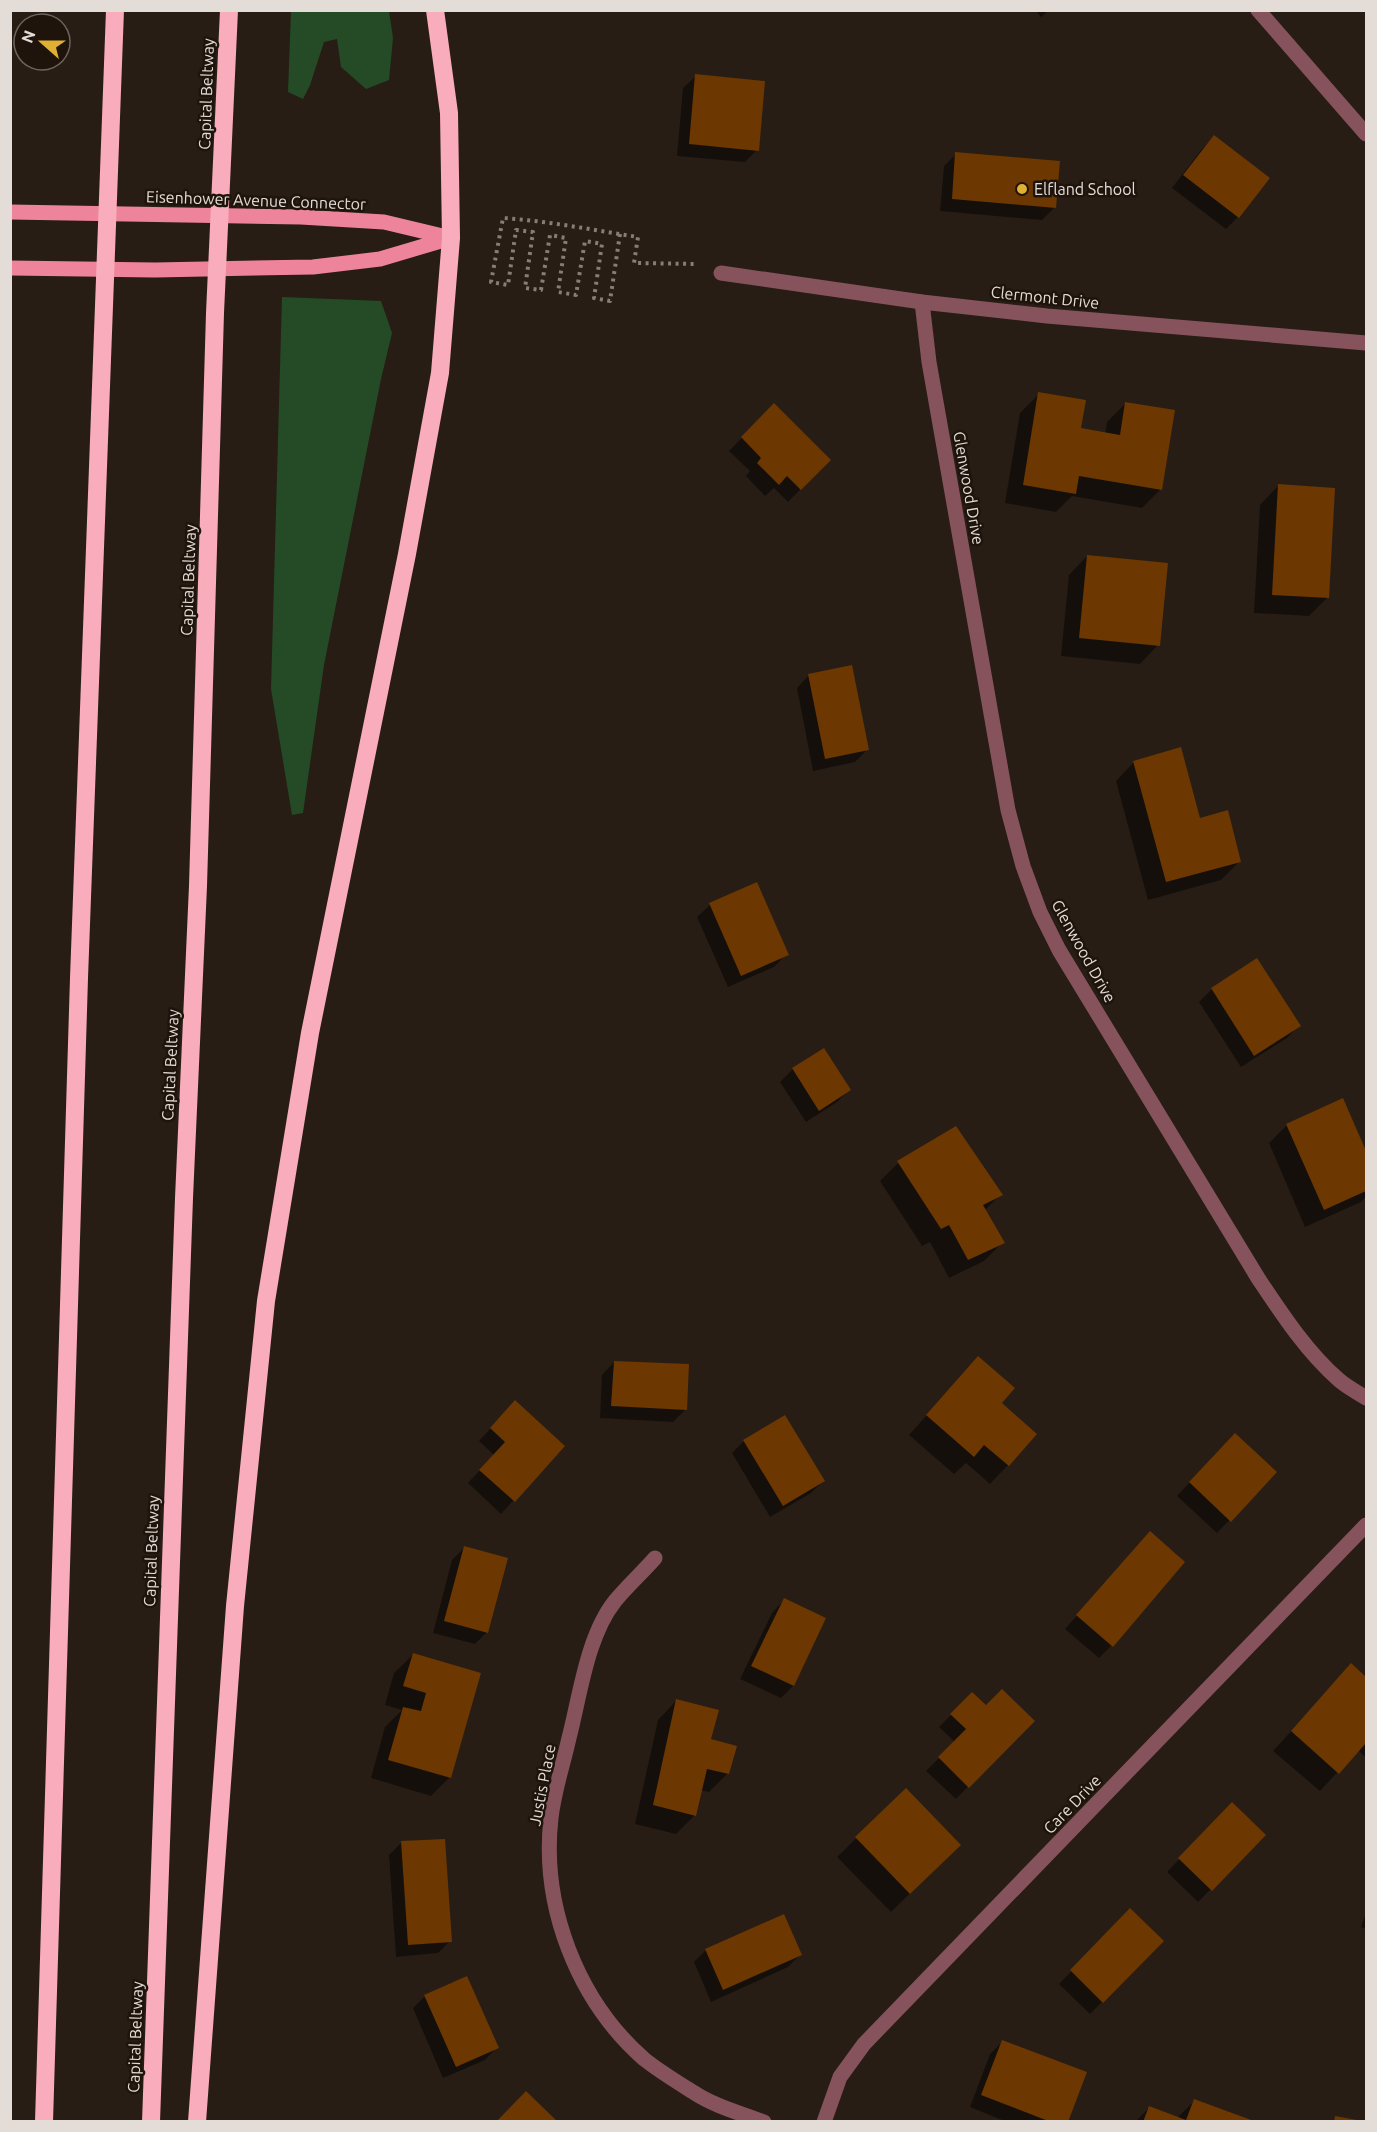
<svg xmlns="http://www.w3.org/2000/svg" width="1377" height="2132" font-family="Ubuntu,sans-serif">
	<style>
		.green { fill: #244b26 }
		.shadow { fill: #0007 }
		.building { fill: #6c3701 }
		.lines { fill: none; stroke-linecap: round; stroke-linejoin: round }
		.path { stroke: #867d77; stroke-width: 4; stroke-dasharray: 3 4.5; stroke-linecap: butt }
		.minor { stroke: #86535d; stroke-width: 15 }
		.major { stroke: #ee849b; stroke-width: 15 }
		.highway { stroke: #f9acbb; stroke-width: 18 }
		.poi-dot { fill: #e0b034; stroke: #1e140c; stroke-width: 2 }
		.labels { text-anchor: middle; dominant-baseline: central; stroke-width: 5; stroke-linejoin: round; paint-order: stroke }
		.street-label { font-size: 16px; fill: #e3dcd7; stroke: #1e140c }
		.poi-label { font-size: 16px; fill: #e3dcd7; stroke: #1e140c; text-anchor: start }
	</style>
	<rect width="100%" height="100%" fill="#271d15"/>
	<g class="green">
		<polygon points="291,11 389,11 393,38 389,80 366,89 341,67 337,39 324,42 310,85 303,99 288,92"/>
		<polygon points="282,297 381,301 392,333 381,379 324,665 303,813 292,815 271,689"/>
	</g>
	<g class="shadow">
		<polygon points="1035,10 1049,10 1041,17"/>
		<polygon points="696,76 757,150 745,162 677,156 683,88"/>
		<polygon points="1214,137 1238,217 1226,229 1172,188 1202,149"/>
		<polygon points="956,154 1055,207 1042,220 940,211 944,166"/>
		<polygon points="1039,394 1079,429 1105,434 1107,422 1126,403 1161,489 1142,508 1072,496 1056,512 1005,503 1020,413"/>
		<polygon points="774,405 829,460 788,502 774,488 765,496 746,476 750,471 729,451"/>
		<polygon points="1278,486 1328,597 1309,616 1254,613 1260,505"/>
		<polygon points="1087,556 1158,645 1140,664 1061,656 1069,575"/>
		<polygon points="809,675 867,750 855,762 813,771 797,688"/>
		<polygon points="1134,762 1199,820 1240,861 1221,880 1148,900 1116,781"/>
		<polygon points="710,905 787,954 774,967 728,987 697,917"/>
		<polygon points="1257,960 1299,1025 1287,1038 1241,1067 1199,1002 1212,989"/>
		<polygon points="823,1050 849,1090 837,1102 806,1122 780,1082 793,1069"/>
		<polygon points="1343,1100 1366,1154 1366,1197 1361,1202 1305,1227 1269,1143 1287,1125"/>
		<polygon points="898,1163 1001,1194 985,1210 1003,1242 984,1261 949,1278 930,1242 922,1246 880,1181"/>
		<polygon points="978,1358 999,1403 1008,1465 990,1484 966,1463 954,1474 909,1435"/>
		<polygon points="614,1362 686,1409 673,1422 600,1418 602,1375"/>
		<polygon points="503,1415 563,1446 501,1514 468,1483 494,1455 479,1441"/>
		<polygon points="744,1441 823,1481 811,1493 770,1517 732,1453"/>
		<polygon points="1222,1447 1275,1473 1217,1533 1177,1496"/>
		<polygon points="1150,1533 1111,1646 1099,1658 1065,1629"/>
		<polygon points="464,1548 487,1632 475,1644 433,1633 452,1560"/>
		<polygon points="784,1600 824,1619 793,1686 781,1698 740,1679 772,1613"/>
		<polygon points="413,1655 479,1674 450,1777 431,1796 371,1778 385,1727 402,1710 385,1705 394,1673"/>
		<polygon points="1352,1665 1366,1679 1366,1758 1358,1750 1320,1791 1273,1751"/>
		<polygon points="972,1694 986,1707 1032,1721 956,1799 926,1771 955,1742 939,1727"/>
		<polygon points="676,1701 709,1740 728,1773 709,1792 700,1790 694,1816 676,1834 635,1824 658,1720"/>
		<polygon points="905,1790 941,1863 891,1912 837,1857"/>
		<polygon points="1232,1804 1264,1835 1198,1902 1167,1872"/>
		<polygon points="401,1843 450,1941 438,1953 396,1957 389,1855"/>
		<polygon points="1131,1910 1162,1941 1090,2014 1059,1984"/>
		<polygon points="1366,1913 1366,1929 1361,1927"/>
		<polygon points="706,1950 800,1955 788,1967 711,2002 694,1962"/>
		<polygon points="425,1996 497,2047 485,2060 443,2078 413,2008"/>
		<polygon points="1003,2041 1066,2122 1007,2122 970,2107 990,2054"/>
		<polygon points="1194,2101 1250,2122 1135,2122 1149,2108 1177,2118"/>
	</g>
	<g class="building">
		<polygon points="695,74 765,81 759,151 689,144"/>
		<polygon points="1214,135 1270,178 1239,218 1183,175"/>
		<polygon points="955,152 1060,161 1056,208 952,199"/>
		<polygon points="1038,392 1086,400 1081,428 1120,435 1125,402 1175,410 1162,490 1079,476 1076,494 1023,485"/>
		<polygon points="774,403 831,460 801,490 787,476 779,485 757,463 761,458 741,437"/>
		<polygon points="1278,484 1335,488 1329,598 1272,595"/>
		<polygon points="1087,555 1168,563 1160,646 1079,638"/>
		<polygon points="852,665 869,750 825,759 808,674"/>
		<polygon points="1181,747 1200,818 1228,810 1241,862 1166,882 1133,761"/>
		<polygon points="757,882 789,955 741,976 709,903"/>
		<polygon points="1257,958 1301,1026 1254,1056 1211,988"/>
		<polygon points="824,1048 851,1090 819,1111 792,1068"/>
		<polygon points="1343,1098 1366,1151 1366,1191 1324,1210 1286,1124"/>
		<polygon points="956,1126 1003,1195 983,1205 1005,1243 968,1260 949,1225 941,1229 897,1161"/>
		<polygon points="978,1356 1015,1388 1002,1403 1037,1434 1009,1466 984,1445 974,1457 926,1415"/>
		<polygon points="614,1361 689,1364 687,1410 611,1406"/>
		<polygon points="515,1400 565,1446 515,1502 479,1470 505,1442 490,1428"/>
		<polygon points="785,1415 825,1481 783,1506 743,1440"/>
		<polygon points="1235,1433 1277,1472 1231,1522 1189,1482"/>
		<polygon points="1150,1531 1185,1562 1113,1647 1076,1615"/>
		<polygon points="464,1546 508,1558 488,1633 444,1621"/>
		<polygon points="784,1598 826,1618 794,1686 751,1666"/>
		<polygon points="413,1653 481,1673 451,1778 388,1760 403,1707 421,1711 426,1693 403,1686"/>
		<polygon points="1351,1663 1366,1677 1366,1743 1339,1774 1291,1731"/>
		<polygon points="1002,1689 1035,1721 969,1788 938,1757 966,1729 950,1714 972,1692 986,1705"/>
		<polygon points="676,1699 719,1710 711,1739 737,1746 729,1774 707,1769 696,1816 653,1805"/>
		<polygon points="906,1788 961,1845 910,1894 855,1837"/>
		<polygon points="1232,1802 1266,1835 1212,1891 1178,1858"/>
		<polygon points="445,1839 452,1942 408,1945 401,1841"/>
		<polygon points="1130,1908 1164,1941 1103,2003 1070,1970"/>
		<polygon points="784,1914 802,1955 723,1990 705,1949"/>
		<polygon points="467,1976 499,2048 456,2067 424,1995"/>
		<polygon points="1002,2040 1087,2072 1068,2122 1051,2122 981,2095"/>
		<polygon points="526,2091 558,2122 496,2122"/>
		<polygon points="1194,2099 1254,2121 1254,2122 1143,2122 1149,2106 1186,2120"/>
		<polygon points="1335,2116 1357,2120 1357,2122 1334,2122"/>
	</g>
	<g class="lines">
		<path class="path" d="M 620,234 L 610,301 L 594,298 L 602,244 L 585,241 L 576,295 L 558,292 L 566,238 L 550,235 L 541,290 L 525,288 L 533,232 L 516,230 L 508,285 L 491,282 L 503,218 C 548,221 593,230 638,237 L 634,263 L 698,264"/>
		<g class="minor">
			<polyline points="1258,10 1366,134"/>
			<polyline points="721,273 922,302 1047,316 1366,343"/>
			<path d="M 922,302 L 929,362 L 1008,810 L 1023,866 L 1040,912 L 1059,950 L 1258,1278 C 1282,1314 1306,1351 1339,1380 C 1347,1387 1357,1392 1366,1398"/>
			<path d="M 655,1558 C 642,1573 627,1586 615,1601 C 587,1636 580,1696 569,1738 C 563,1765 554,1791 551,1818 C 541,1906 577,2000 644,2059 C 659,2071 677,2082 693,2092 C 714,2106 740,2113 764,2122"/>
			<polyline points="824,2122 840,2077 864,2044 1366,1525"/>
		</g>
		<g class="major">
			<polyline points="10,212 301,217 384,222 451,238"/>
			<polyline points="10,268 155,270 313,267 380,259 451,238"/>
		</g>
		<g class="highway">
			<polyline points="44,2122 79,978 115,10"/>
			<polyline points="151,2122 184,1198 198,886 215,313 229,10"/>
			<polyline points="197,2122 235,1606 266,1301 310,1033 407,554 440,373 451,238 449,113 435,10"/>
		</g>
	</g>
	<circle class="poi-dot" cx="1022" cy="189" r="6"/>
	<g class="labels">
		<g class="street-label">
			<text transform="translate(206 94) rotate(-88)">Capital Beltway</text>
			<text transform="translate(256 200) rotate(2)">Eisenhower Avenue Connector</text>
			<text transform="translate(1045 297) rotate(6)">Clermont Drive</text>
			<text transform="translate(969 488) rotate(80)">Glenwood Drive</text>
			<text transform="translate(188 580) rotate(-88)">Capital Beltway</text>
			<text transform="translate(1084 951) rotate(61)">Glenwood Drive</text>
			<text transform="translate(170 1065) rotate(-87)">Capital Beltway</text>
			<text transform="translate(151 1551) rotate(-88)">Capital Beltway</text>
			<text transform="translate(542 1785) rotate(-79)">Justis Place</text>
			<text transform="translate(1072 1804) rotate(-46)">Care Drive</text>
			<text transform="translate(135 2037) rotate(-88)">Capital Beltway</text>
		</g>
		<g class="poi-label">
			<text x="1034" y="189">Elfland School</text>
		</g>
	</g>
	<rect width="1377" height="2132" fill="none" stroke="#e3dcd7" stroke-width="24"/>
	<g transform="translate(42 42) rotate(291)"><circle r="28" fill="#1e140c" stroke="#6d645d" stroke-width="1.5"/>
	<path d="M0-4.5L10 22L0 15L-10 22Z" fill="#e0b034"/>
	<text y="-9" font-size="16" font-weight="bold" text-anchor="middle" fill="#e3dcd7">N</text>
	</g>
</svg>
